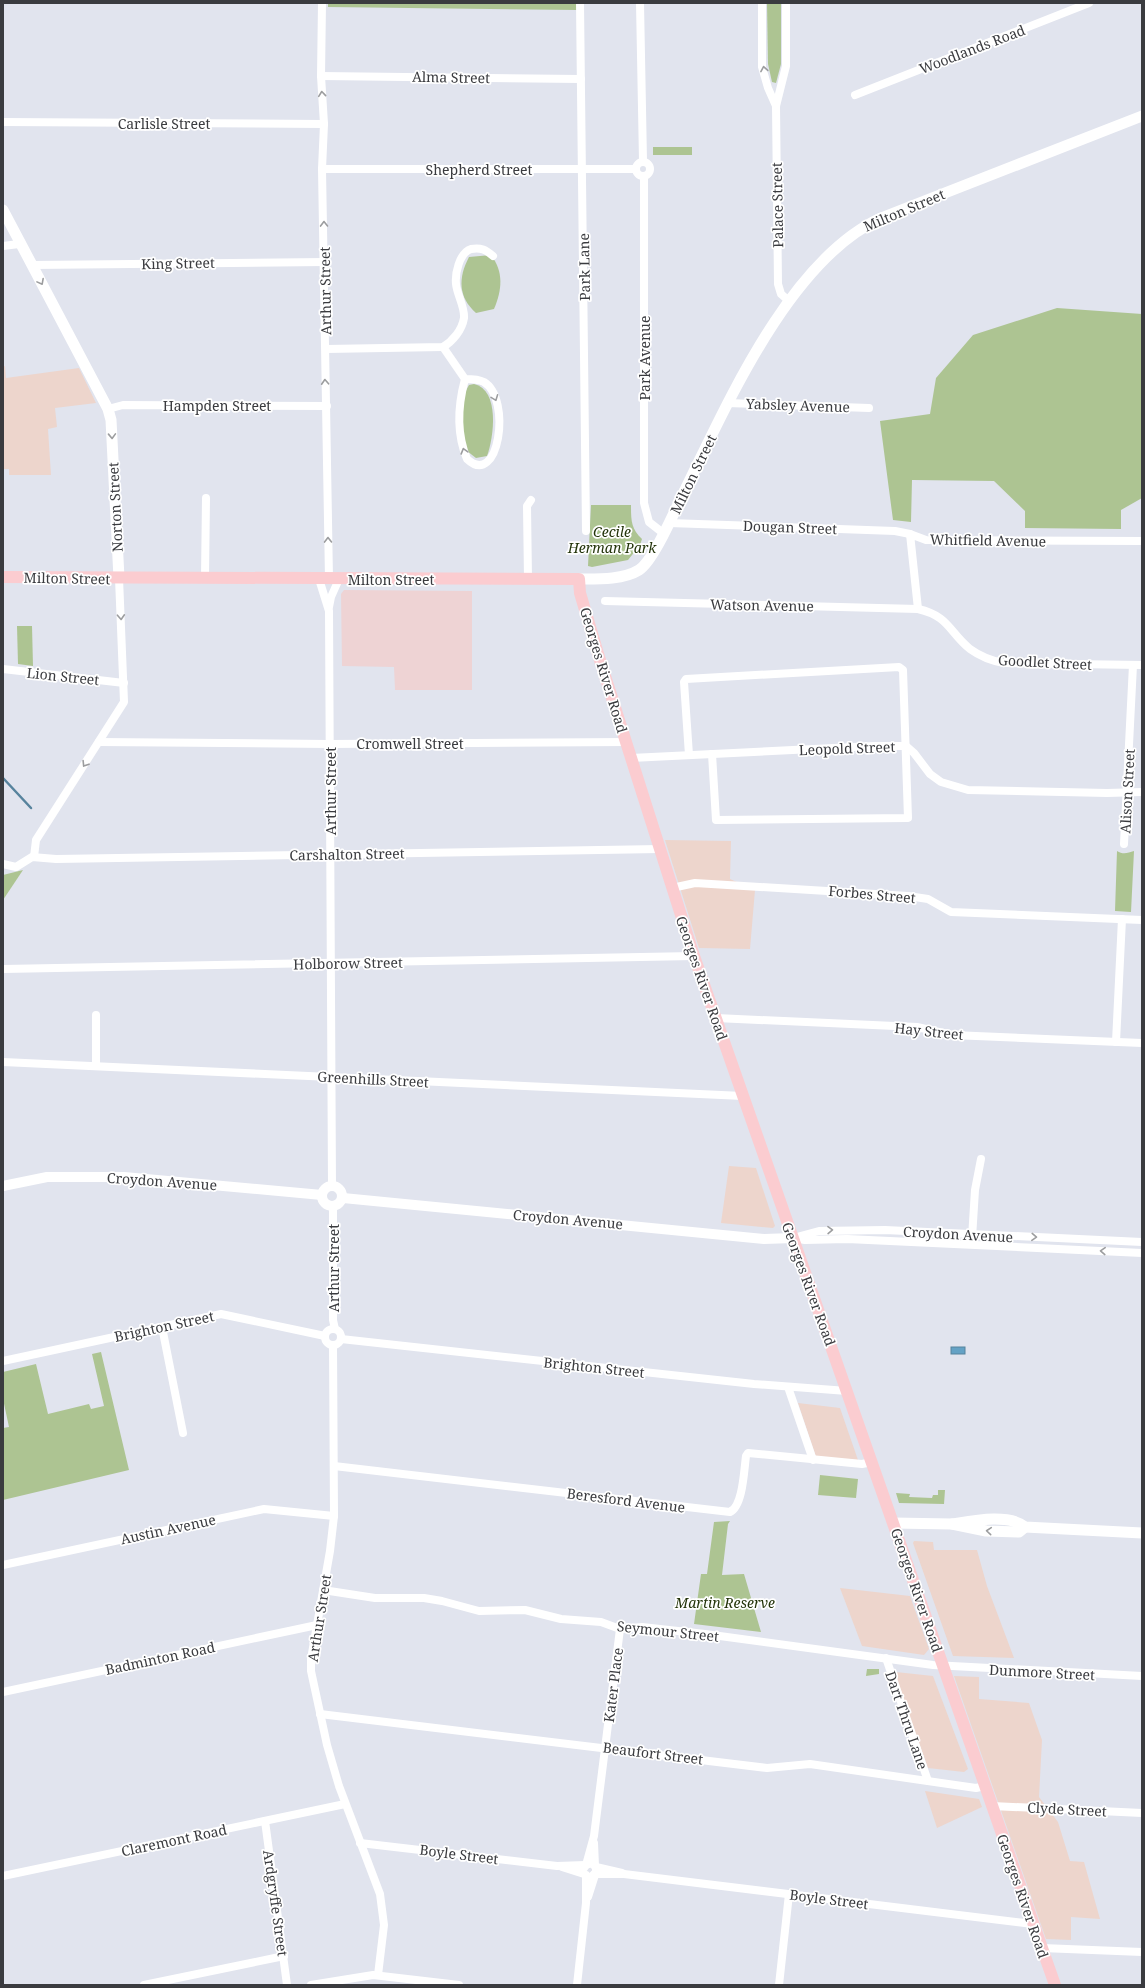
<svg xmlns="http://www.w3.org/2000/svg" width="1145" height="1988" font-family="'Noto Serif',serif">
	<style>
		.commercial { fill: #edd5cc }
		.medical { fill: #eed3d4 }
		.green { fill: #adc492 }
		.water { fill: #64a2c5; stroke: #57839d }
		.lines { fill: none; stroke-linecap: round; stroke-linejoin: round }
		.stream { stroke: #57839d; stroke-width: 2.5 }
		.minor { stroke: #fff; stroke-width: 8 }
		.tertiary { stroke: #fff; stroke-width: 10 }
		.secondary { stroke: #fff; stroke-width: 11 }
		.primary { stroke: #fbccd0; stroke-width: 12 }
		.oneway { stroke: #9c9d9f }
		.labels { text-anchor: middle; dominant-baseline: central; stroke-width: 3.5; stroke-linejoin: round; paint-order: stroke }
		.street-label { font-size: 14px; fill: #3a3b3f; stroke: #fff }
		.park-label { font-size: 14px; font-style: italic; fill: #23340a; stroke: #fff }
	</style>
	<rect width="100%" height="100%" fill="#e1e4ee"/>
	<g class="commercial">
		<polygon points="5,366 6,378 79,368 96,403 55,408 57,427 48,429 51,475 9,475 9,469 3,469 3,367"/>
		<polygon points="665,840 731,841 730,879 755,890 750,949 699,948"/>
		<polygon points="729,1166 756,1168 775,1226 773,1228 721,1223"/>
		<polygon points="798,1403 840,1408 858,1460 816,1457"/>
		<polygon points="914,1541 933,1542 934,1550 977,1550 987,1586 1014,1658 953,1656 913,1543"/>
		<polygon points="840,1588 910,1596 929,1649 924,1655 862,1646"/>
		<polygon points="896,1672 933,1676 968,1769 964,1772 928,1768 894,1674"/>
		<polygon points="954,1676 979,1677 979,1699 1029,1703 1042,1740 1039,1797 1058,1822 1070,1861 1084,1862 1100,1919 1071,1917 1071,1940 1046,1939"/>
		<polygon points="925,1791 979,1799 982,1807 937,1828"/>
	</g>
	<polygon class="medical" points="344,590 472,591 472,690 395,690 394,667 342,666 341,594"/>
	<g class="green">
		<polygon points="328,3 577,3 577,10 328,7"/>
		<polygon points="767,3 781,3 781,64 776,83 772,82 768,64"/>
		<rect x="653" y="147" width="39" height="8"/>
		<path d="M 491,255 C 504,272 502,290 494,309 L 476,313 C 458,297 458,278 469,257 Z"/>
		<polygon points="1057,308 1142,314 1142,498 1121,510 1121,529 1025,528 1025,511 994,481 912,480 911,522 893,520 880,421 930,414 936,378 973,335"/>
		<path d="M 474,384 C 500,390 494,437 487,456 L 476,458 L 467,451 C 462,431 457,404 469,385 Z"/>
		<path d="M 591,505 L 631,505 C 631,520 631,529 642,539 L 640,545 L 628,560 L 592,567 L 588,566 Z"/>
		<polygon points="17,626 32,626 33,666 18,664"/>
		<path d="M 1117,851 C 1123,855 1128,853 1134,851 L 1131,912 L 1115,911 Z"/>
		<polygon points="23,870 3,900 3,875"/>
		<polygon points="101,1352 129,1470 3,1500 3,1428 9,1427 3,1399 3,1372 36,1364 48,1414 89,1404 91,1409 104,1406 92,1354"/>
		<polygon points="820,1475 858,1479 856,1498 818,1495"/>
		<polygon points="938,1490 945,1490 944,1504 899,1503 896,1493 910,1494 909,1497 932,1498 933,1495 938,1495"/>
		<polygon points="730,1521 728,1524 722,1575 744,1574 761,1632 694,1624 701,1574 707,1574 714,1522"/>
		<polygon points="867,1669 879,1669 879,1674 866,1676"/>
	</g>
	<rect class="water" x="951" y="1347" width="14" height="7"/>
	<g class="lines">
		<polyline class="stream" points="3,778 31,808"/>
		<g class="minor">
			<polyline points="322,3 321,76 324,124 322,169 329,579"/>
			<polyline points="580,3 586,531"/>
			<polyline points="640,3 643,161"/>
			<polyline points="762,3 762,67 768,88 776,106"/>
			<polyline points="786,3 786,66 776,106 778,284 781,294 789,301"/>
			<polyline points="321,76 581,79"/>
			<polyline points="855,95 1089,3"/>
			<polyline points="3,122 324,124"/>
			<circle cx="643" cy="169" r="7"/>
			<polyline points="322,169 636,169"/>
			<polyline points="644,176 644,503 649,522 663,533"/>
			<polyline points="3,246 19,244"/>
			<polyline points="32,265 325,262"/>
			<path d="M 443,347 L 465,379 C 471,379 478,379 484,382 C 512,399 499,489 467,459 C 456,433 458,405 465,379"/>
			<path d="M 326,349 L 443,347 C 453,341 462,330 464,318 C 465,307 457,295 456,284 C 455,274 459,253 471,249 C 481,247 486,250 493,256"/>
			<polyline points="727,403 869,408"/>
			<polyline points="108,409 123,405 327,406"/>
			<polyline points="669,523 895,531 910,534"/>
			<polyline points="205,578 206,498"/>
			<polyline points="319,579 329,611 332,1186"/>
			<polyline points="528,579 527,506 531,500"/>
			<path d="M 605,601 L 918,609 C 949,616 949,632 970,649 C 981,657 992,661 1004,663 L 1142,665"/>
			<polyline points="329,607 331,597 339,579"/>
			<polyline points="918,609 910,534 926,540 1142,541"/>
			<polyline points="3,669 124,683"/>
			<polyline points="99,742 329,744 626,742"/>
			<polyline points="689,755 684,682 686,679 899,667 903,670 908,818 716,820 712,754"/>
			<polyline points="631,758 875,746 906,746 914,753 930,774 941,782 968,790 1107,793 1142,792"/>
			<polyline points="1124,844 1133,665"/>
			<polyline points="34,857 36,840 124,702 119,578"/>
			<polyline points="3,864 16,867 32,857 56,859 660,849"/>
			<polyline points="672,888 695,883 908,896 928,899 951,912 1142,920"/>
			<polyline points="3,969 694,956"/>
			<polyline points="96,1015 96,1066"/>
			<polyline points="716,1018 917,1027 952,1035 1142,1043"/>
			<polyline points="1116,1042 1122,919"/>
			<polyline points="3,1062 743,1096"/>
			<polyline points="333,1207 333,1320 335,1329"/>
			<polyline points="793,1238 819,1231 885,1230 1142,1242"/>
			<polyline points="793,1238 805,1240 847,1239 1142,1253"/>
			<polyline points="972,1238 975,1190 981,1159"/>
			<polyline points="162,1327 183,1433"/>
			<circle cx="333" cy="1337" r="8"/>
			<polyline points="341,1339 754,1384 847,1391"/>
			<polyline points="333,1345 334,1516 330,1551 311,1659 311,1671 327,1745 339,1786 380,1894 384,1925 378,1975"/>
			<polyline points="3,1361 221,1314 325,1336"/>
			<polyline points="788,1387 813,1460"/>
			<path d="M 334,1466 L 730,1512 C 743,1506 744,1470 746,1456 L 748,1453 L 862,1464 L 872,1462"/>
			<polyline points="3,1565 264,1509 334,1516"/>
			<polyline points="323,1590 375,1598 424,1598 442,1601 479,1611 525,1610 561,1619 601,1622 620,1629 642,1627 705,1634 933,1665 1142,1676"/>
			<polyline points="886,1658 928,1781"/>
			<polyline points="3,1692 317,1625"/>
			<polyline points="320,1714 767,1768 810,1764 976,1788 985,1786"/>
			<polyline points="992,1806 1142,1813"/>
			<polyline points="265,1821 287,1985"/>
			<polyline points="360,1843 557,1866 585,1865"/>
			<polyline points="594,1843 595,1866"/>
			<polyline points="586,1865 594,1836 620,1629"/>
			<polyline points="562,1867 584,1874"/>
			<polyline points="584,1868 586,1865 591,1863 596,1867 622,1873"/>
			<polyline points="595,1874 624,1874 1033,1924"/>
			<polyline points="3,1876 345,1804"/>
			<polyline points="591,1877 596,1872 596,1867"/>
			<polyline points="588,1897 595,1875"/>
			<polyline points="1042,1948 1142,1952"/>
			<polyline points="144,1985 284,1956"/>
			<polyline points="311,1985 373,1975 459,1985"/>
			<polyline points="577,1985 586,1903 586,1875"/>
			<polyline points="779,1985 789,1894"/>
		</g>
		<g class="tertiary">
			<circle cx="332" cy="1196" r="10"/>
			<polyline points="3,1186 47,1177 124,1177 322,1195"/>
			<polyline points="343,1198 764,1239 793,1238"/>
		</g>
		<g class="secondary">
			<polyline points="3,210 108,409 111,420 119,578"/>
			<path d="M 579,579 C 597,579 623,580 639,570 C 653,561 672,517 680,500 C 724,412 787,261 881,218 L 1142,116"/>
			<polyline points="893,1523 952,1524 986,1531 1019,1532 1025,1527"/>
			<path d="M 952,1524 C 971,1521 1009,1513 1025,1527 L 1142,1533"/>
		</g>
		<polyline class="primary" points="3,577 579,579 580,593 599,657 694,956 1055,1985"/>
	</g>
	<defs><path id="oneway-chevron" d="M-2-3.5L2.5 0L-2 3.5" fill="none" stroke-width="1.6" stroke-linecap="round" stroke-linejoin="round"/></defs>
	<g class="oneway">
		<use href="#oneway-chevron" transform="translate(764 69) rotate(-100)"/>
		<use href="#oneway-chevron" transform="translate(322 94) rotate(-96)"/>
		<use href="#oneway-chevron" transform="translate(324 224) rotate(-91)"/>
		<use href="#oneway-chevron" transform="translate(41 282) rotate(62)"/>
		<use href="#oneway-chevron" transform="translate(325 382) rotate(-93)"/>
		<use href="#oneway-chevron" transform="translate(495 398) rotate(69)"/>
		<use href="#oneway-chevron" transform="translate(112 436) rotate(88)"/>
		<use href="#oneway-chevron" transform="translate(464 451) rotate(-106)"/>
		<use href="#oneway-chevron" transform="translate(328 540) rotate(-91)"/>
		<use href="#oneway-chevron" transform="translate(121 617) rotate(87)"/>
		<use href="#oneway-chevron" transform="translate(85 764) rotate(122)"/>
		<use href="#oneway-chevron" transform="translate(830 1230) rotate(-1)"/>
		<use href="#oneway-chevron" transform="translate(1034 1237) rotate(3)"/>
		<use href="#oneway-chevron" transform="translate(1103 1251) rotate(-177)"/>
		<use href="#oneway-chevron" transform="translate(989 1531) rotate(-175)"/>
	</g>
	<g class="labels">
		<g class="street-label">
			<text transform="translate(972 49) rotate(-21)">Woodlands Road</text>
			<text transform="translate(451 77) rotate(1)">Alma Street</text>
			<text x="164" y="123">Carlisle Street</text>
			<text x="479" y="169">Shepherd Street</text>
			<text transform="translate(777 205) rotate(-91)">Palace Street</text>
			<text transform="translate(904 210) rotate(-23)">Milton Street</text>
			<text transform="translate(178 263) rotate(-1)">King Street</text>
			<text transform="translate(584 267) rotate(-91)">Park Lane</text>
			<text transform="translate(325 291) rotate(-91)">Arthur Street</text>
			<text transform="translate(644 358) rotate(-90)">Park Avenue</text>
			<text x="217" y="405">Hampden Street</text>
			<text transform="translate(798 405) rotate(2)">Yabsley Avenue</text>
			<text transform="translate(693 474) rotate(-64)">Milton Street</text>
			<text transform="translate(115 507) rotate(-93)">Norton Street</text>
			<text transform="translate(790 527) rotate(2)">Dougan Street</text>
			<text transform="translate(988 540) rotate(1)">Whitfield Avenue</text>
			<text transform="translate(67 578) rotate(1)">Milton Street</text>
			<text x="391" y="579">Milton Street</text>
			<text transform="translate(762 605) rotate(1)">Watson Avenue</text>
			<text transform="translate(1045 662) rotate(3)">Goodlet Street</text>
			<text transform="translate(604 670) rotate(73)">Georges River Road</text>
			<text transform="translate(63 676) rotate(6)">Lion Street</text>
			<text x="410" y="743">Cromwell Street</text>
			<text transform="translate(847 748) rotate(-2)">Leopold Street</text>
			<text transform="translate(330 791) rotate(-90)">Arthur Street</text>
			<text transform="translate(1127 791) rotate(-87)">Alison Street</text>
			<text transform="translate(347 854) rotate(-1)">Carshalton Street</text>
			<text transform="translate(872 894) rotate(5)">Forbes Street</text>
			<text transform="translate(348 963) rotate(-1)">Holborow Street</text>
			<text transform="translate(702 978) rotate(71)">Georges River Road</text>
			<text transform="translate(929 1031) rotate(6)">Hay Street</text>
			<text transform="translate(373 1079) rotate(3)">Greenhills Street</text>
			<text transform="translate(162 1181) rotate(4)">Croydon Avenue</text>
			<text transform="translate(568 1219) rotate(5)">Croydon Avenue</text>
			<text transform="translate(958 1234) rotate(3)">Croydon Avenue</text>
			<text transform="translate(333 1268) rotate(-90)">Arthur Street</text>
			<text transform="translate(809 1284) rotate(70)">Georges River Road</text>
			<text transform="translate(164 1326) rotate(-12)">Brighton Street</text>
			<text transform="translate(594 1367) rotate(6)">Brighton Street</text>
			<text transform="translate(626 1500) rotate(7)">Beresford Avenue</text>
			<text transform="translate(168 1529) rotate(-12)">Austin Avenue</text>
			<text transform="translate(917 1590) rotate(71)">Georges River Road</text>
			<text transform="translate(319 1618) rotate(-81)">Arthur Street</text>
			<text transform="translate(668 1631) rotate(6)">Seymour Street</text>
			<text transform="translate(160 1658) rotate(-12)">Badminton Road</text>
			<text transform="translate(1042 1672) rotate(3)">Dunmore Street</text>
			<text transform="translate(613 1685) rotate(-83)">Kater Place</text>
			<text transform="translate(907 1720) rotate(71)">Dart Thru Lane</text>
			<text transform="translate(653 1753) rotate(7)">Beaufort Street</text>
			<text transform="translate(1067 1809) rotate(3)">Clyde Street</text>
			<text transform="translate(174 1840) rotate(-12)">Claremont Road</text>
			<text transform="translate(459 1854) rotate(7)">Boyle Street</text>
			<text transform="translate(1023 1896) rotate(71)">Georges River Road</text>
			<text transform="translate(829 1899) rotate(7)">Boyle Street</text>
			<text transform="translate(276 1903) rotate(82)">Ardgryffe Street</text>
		</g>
		<g class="park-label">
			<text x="612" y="531">Cecile<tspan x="612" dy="16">Herman Park</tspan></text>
			<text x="725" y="1602">Martin Reserve</text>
		</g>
	</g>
	<rect width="1145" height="1988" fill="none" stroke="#3a3b3f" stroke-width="8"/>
</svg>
